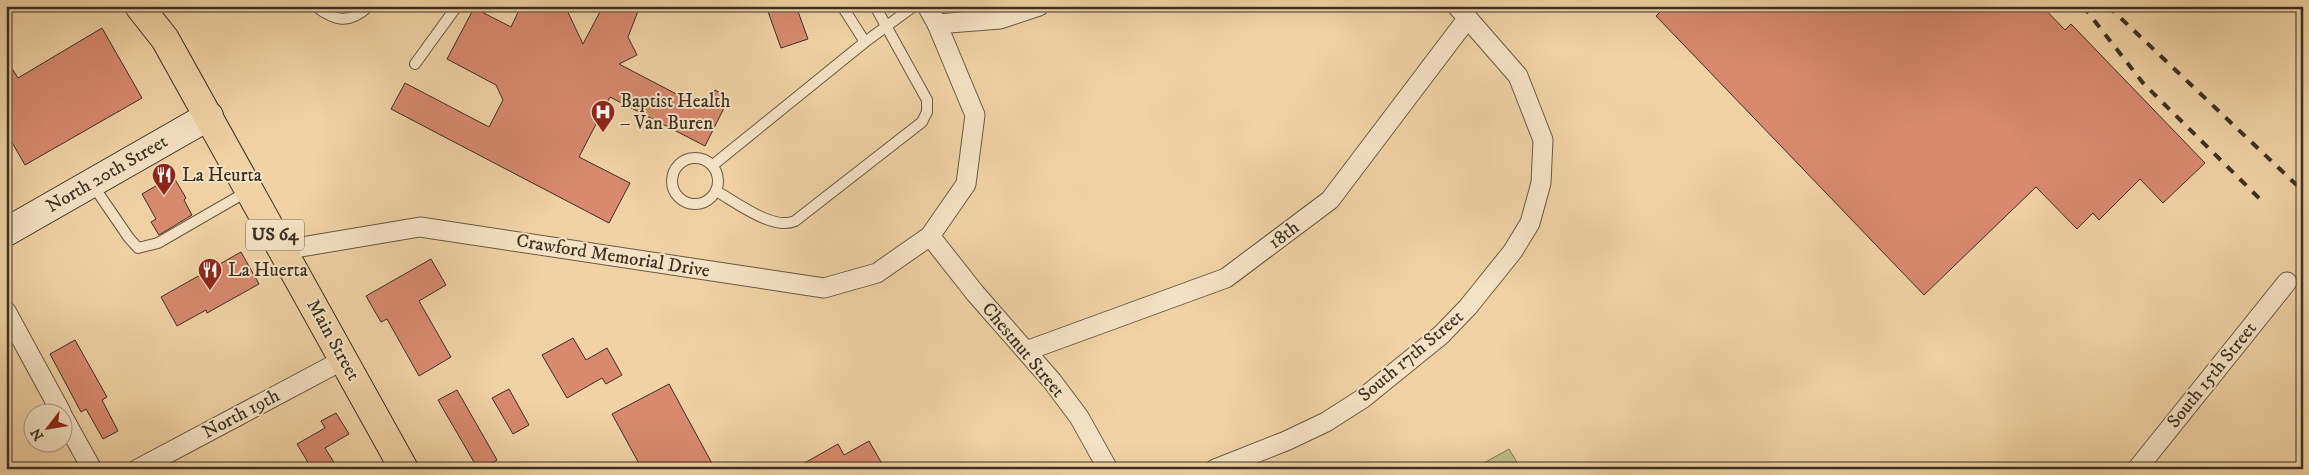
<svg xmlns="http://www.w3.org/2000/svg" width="2309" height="475" font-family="'IM FELL DW Pica',serif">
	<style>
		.green { fill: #bcbb85; stroke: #7c7654 }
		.building { fill: #d8896e; stroke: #3b3024 }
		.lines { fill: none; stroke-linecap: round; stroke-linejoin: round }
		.lane-casing { stroke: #685844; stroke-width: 12 }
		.street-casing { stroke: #685844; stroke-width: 21 }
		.secondary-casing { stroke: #3b3024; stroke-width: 30 }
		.primary-casing { stroke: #3b3024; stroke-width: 30 }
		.lane { stroke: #f5e2c4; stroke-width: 10 }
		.street { stroke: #f5e2c4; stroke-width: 19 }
		.secondary { stroke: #f5e2c4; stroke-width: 28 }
		.primary { stroke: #f0d2a5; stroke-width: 28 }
		.rail { stroke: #3b3024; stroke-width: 4; stroke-dasharray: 9 9; stroke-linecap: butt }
		.labels { text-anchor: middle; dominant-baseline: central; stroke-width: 4; stroke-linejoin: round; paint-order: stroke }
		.shield { fill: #f5e2c4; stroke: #736554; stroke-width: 1 }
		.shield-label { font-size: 18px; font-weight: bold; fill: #3b3024 }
		.poi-label { font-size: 19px; fill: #3b3024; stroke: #f5e2c4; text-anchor: start }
		.street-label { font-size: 19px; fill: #3b3024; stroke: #f5e2c4 }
	</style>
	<rect width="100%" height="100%" fill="#f0d2a5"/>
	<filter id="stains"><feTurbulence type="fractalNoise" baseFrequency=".004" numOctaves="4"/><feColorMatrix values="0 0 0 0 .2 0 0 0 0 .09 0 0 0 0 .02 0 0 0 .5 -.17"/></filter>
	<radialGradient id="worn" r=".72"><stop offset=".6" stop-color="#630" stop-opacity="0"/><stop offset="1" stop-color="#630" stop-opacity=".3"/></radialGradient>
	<polygon class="green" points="1509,449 1521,469 1473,469"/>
	<g class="building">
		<polygon points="521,6 565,6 583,44 603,6 640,6 628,37 637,55 619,64 705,109 715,90 729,98 705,146 610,97 579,157 630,183 609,223 391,109 405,83 489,127 503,100 496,85 447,59 474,8 511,27"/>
		<polygon points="766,6 796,6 808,39 781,48"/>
		<polygon points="1666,6 2042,6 2065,30 2071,24 2205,163 2163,203 2140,179 2099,220 2093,213 2077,229 2036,187 1924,295 1656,16"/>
		<polygon points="102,28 142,98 25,165 6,132 6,59 18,78"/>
		<polygon points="173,176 186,198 184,200 192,215 159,235 151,222 156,219 142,194"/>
		<polygon points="241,252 259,284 207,313 206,310 177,326 161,297"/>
		<polygon points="431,259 446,285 419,301 451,357 419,376 387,319 381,322 366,296"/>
		<polygon points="573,338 586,360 607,348 622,375 606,384 602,378 567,398 542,355"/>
		<polygon points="75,340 107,397 102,400 118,431 103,439 86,409 81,412 50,354"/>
		<polygon points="669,384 715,469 642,469 612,414"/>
		<polygon points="509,389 529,425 513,434 492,398"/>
		<polygon points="457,390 497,460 482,469 478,469 438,400"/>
		<polygon points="336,413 349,434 325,448 335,464 326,469 312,469 297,444 325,428 321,421"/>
		<polygon points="869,441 885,469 794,469 838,444 844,455"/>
	</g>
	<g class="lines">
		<defs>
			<g id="lane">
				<path d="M 315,6 C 335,21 349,25 369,6"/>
				<polyline points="842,6 865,42"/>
				<polyline points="415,64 457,6"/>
				<circle cx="695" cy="181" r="23"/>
				<polyline points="713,165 865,42 914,6"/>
				<polyline points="92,184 129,238 138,248 158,243 248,191"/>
				<path d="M 716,191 C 736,202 773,231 795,221 L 922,122 L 927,112 L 927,100 L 875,6"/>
			</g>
			<g id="street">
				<polyline points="937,24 1000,19 1039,6"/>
				<polyline points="930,236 975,293 1052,381 1079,417 1108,469"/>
				<polyline points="283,250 420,227 824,288 877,273 930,236 966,184 975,115 937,24 927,6"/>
				<polyline points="6,311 61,412"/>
				<polyline points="1026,351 1226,278 1330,200 1467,19"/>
				<polyline points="62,415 92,469"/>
				<polyline points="138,469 343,360"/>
				<polyline points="1215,469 1286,441 1326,422 1362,399 1441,335 1468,307 1513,251 1530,223 1541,183 1543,140 1518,76 1457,6"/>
				<polyline points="2137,469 2287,282"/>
			</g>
			<polyline id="secondary" points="6,232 209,116"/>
			<polyline id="primary" points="139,6 165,39 404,469"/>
		</defs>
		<use href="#lane" class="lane-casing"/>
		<use href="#street" class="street-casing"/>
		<use href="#secondary" class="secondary-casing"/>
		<use href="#primary" class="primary-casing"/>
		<use href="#lane" class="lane"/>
		<use href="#street" class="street"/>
		<use href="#secondary" class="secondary"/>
		<use href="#primary" class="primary"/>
		<g class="rail">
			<polyline points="2083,6 2143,83 2264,203"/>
			<polyline points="2108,6 2303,191"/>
		</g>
	</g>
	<defs>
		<symbol id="hospital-pin" viewBox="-11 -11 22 30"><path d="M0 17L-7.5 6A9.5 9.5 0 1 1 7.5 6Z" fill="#8f2418" stroke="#f5e2c4"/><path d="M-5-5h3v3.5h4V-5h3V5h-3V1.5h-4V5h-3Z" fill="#fff"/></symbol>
		<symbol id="restaurant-pin" viewBox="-11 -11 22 30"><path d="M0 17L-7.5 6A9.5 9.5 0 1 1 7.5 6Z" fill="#8f2418" stroke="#f5e2c4"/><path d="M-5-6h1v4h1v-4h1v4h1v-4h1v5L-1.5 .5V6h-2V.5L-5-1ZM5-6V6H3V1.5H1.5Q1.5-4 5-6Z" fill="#fff"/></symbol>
	</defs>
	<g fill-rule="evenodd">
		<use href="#hospital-pin" x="589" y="98" width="28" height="38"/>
		<use href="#restaurant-pin" x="150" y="161" width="28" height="38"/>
		<use href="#restaurant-pin" x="196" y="256" width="28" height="38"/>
	</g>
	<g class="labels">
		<rect class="shield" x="246" y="219.5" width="58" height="31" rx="4"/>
		<g class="shield-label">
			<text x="275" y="235">US 64</text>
		</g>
		<g class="poi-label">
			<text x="620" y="101">Baptist Health<tspan x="620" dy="22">– Van Buren</tspan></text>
			<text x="182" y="175">La Heurta</text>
			<text x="228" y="270">La Huerta</text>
		</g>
		<g class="street-label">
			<text transform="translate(107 174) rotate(-30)">North 20th Street</text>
			<text transform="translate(1284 235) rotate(-37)">18th</text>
			<text transform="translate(613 256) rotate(9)">Crawford Memorial Drive</text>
			<text transform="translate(333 340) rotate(61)">Main Street</text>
			<text transform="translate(1023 350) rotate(50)">Chestnut Street</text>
			<text transform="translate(1411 356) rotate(-40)">South 17th Street</text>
			<text transform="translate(2212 375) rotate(-51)">South 15th Street</text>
			<text transform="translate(241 414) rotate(-28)">North 19th</text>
		</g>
	</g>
	<rect width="2309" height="475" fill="none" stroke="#f0d2a5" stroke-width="25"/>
	<rect x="8" y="8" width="2294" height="460" fill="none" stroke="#3b3024" stroke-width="2.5"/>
	<rect x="12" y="12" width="2284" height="450" fill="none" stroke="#3b3024"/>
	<g transform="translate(48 428) rotate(239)"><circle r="24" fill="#f5e2c4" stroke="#ab9b84"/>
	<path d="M0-4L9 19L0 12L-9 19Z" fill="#8f2418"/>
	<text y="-8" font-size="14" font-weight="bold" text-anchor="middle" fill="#3b3024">N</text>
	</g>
	<rect width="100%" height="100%" filter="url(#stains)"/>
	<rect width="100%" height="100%" fill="url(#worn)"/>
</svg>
